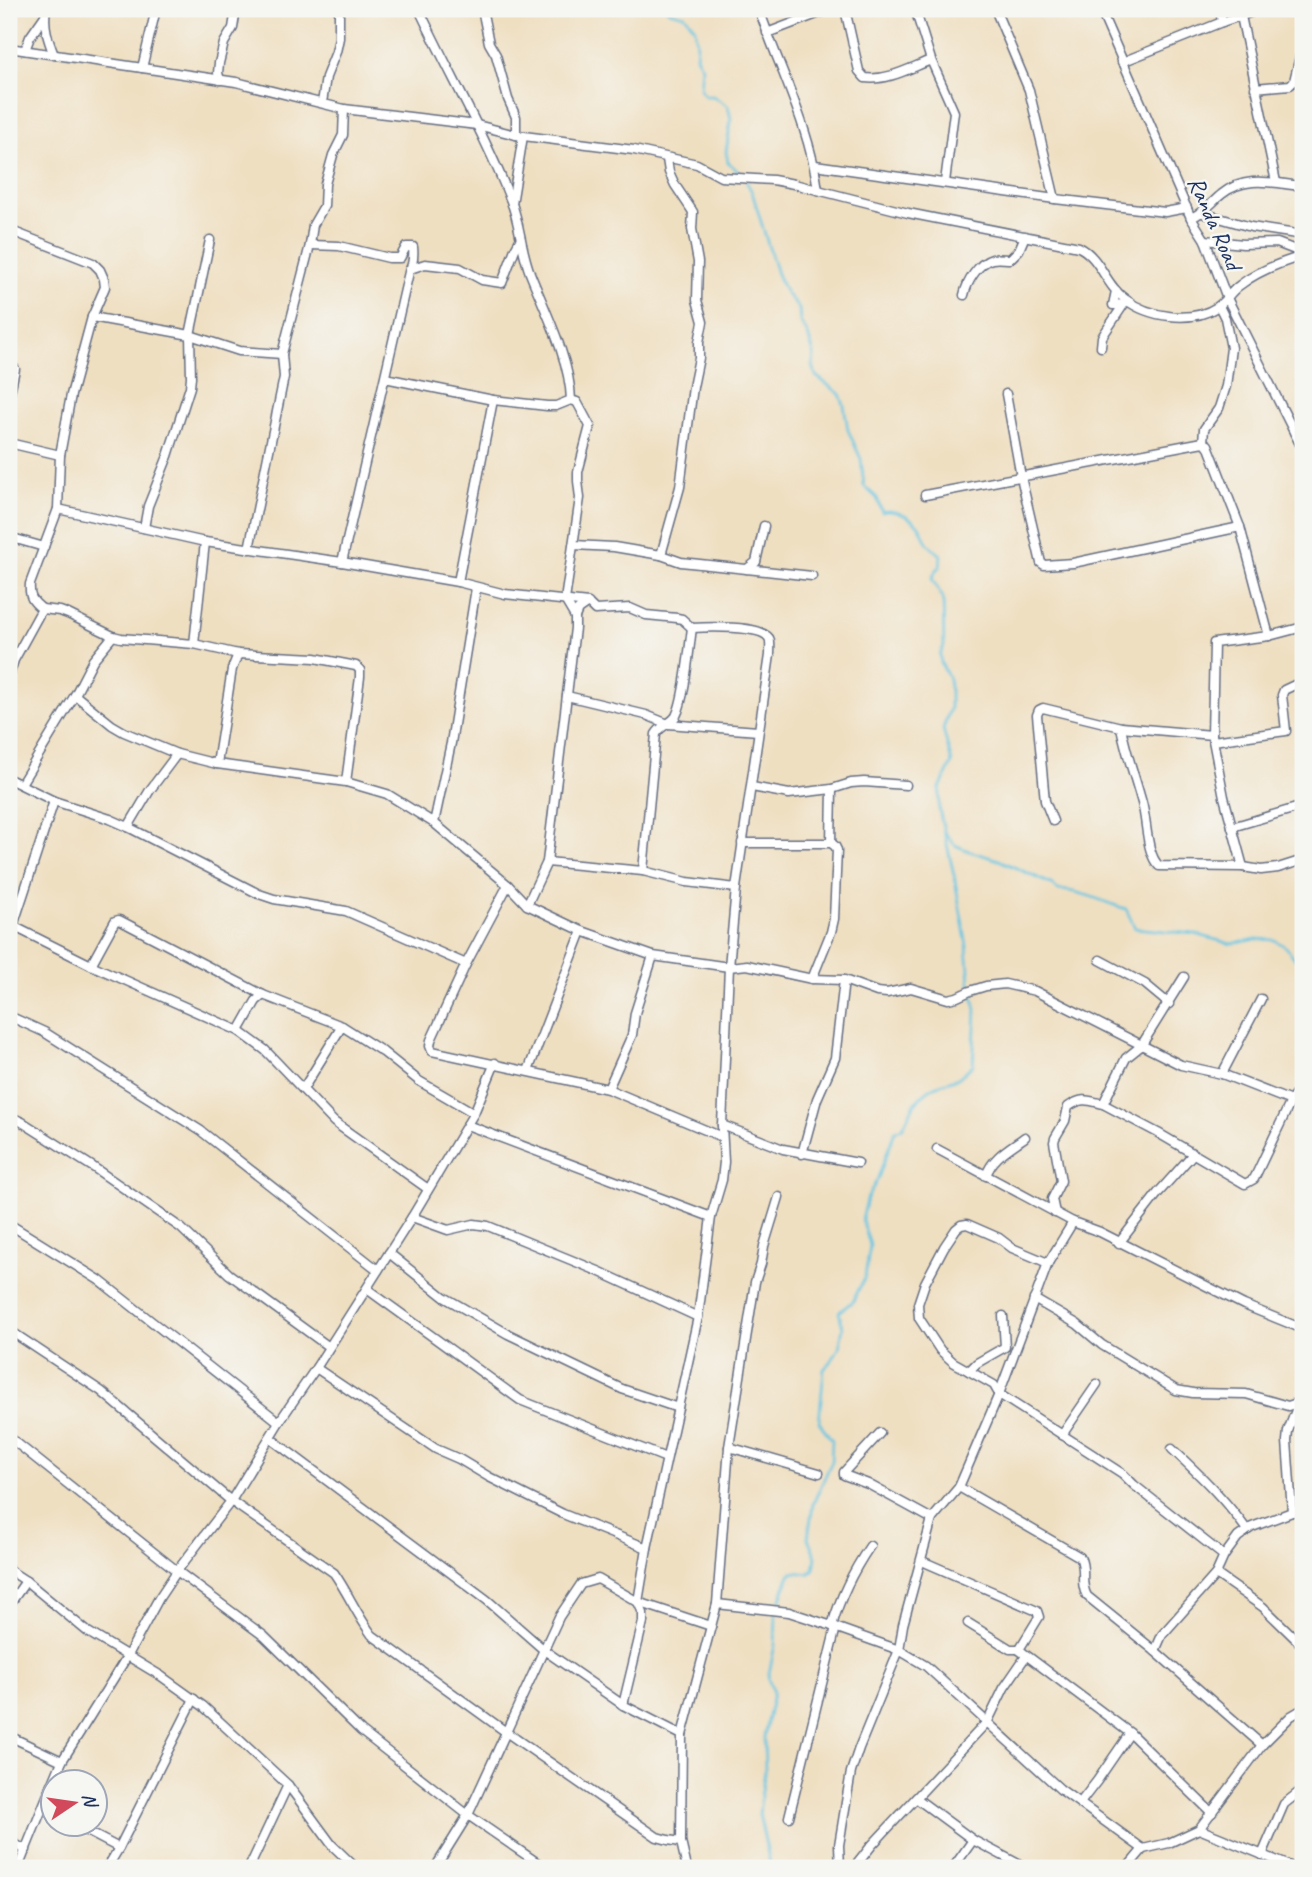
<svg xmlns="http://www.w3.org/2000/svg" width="1312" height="1877" font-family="Caveat,sans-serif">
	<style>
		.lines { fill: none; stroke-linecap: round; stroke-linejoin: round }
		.stream { stroke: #63c4e1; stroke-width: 2.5 }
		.street-casing { stroke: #656d81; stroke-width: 11 }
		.street { stroke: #fff; stroke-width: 8 }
		.labels { text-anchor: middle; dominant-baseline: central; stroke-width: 5; stroke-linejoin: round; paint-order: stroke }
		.street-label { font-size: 24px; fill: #1b2f5e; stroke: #f6f6f2 }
	</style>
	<rect width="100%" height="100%" fill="#f6f6f2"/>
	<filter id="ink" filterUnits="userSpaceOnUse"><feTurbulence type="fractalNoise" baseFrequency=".0143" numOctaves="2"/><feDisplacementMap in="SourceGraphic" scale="14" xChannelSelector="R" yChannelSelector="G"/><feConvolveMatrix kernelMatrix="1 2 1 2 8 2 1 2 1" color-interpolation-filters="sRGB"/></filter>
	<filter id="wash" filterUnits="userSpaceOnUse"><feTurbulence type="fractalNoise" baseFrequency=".00686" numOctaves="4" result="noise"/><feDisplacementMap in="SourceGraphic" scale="28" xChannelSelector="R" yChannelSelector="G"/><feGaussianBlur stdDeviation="1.57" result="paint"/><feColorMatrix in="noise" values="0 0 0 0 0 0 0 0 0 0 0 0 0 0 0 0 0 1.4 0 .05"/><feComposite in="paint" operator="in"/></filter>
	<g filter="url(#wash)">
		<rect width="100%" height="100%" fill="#efdfc1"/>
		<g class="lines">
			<g class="stream">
				<polyline points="667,9 669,11 685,15 695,28 697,45 696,56 702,67 700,89 705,96 713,96 728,106 731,119 726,152 728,162 742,175"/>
				<path d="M 746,181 L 752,192 L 777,274 L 786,293 L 799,309 L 800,321 L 808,335 L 814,354 L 813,365 L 816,376 L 840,394 L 844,405 L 848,430 L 861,459 L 864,486 L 877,498 L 882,512 C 893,508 911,517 919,526 C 923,531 924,538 927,542 C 931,547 936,551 941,555 L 940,567 L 936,570 L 932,579 L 943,598 L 944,646 L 940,655 L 941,663 L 949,679 L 950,687 L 950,708 L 943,729 L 952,763 L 940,788 L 939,809 L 954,875 L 967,946 L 970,983 L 976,1010 L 973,1065 L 958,1078 L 934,1086 L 925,1093 L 915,1103 L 903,1127 L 895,1131 L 878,1178 L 867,1199 L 862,1220 L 870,1245 L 865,1277 L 853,1301 L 839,1312 L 843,1328 L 839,1348 L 831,1362 L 824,1369 L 819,1422 L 832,1440 L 831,1463 L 813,1504 L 808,1538 L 816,1557 L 814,1569 L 809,1574 L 794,1572 L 790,1574 L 778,1607"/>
				<path d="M 944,832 L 955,845 L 969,851 L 999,860 L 1051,884 L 1058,890 C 1083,891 1103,902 1126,909 L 1135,928 L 1195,934 L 1231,944 L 1257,939 L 1275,940 L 1286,947 L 1303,969"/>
				<polyline points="771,1868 759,1814 765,1768 764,1736 773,1693 768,1678 775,1645 776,1614"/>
			</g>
		</g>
	</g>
	<g filter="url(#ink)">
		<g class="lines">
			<defs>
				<g id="street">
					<path d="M 46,9 C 43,25 48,40 54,55"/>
					<path d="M 419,9 C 449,73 485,135 511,201 C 520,224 521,250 530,273 C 545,311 570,359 571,400"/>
					<polyline points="482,9 489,43 496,55 508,99 516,117 516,135"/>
					<path d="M 759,9 C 779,68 810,127 818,190"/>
					<path d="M 845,9 L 859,71 L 865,78 C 888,81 910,68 931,60"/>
					<polyline points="915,9 931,60 954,112 945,182"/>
					<polyline points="995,9 1029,90 1055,199"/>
					<polyline points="1100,9 1191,218 1205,240 1227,298 1303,450"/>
					<polyline points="1220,9 1222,22"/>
					<polyline points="1241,16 1276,182"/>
					<polyline points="767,33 830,9"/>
					<path d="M 9,48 L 236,82 L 344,109 L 477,125 L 516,135 L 634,150 L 697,164 L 721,177 L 773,180 L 794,184 L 908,213 L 1079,247 C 1101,258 1105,285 1125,299 C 1148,317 1191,324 1217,307 C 1226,301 1231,291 1240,285 C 1258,271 1282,262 1303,256"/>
					<polyline points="25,50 30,37 44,17"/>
					<polyline points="1122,62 1222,22 1261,9"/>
					<polyline points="142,68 156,9"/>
					<polyline points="220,80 218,73 219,63 224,43 233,28 236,9"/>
					<polyline points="1255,88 1290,85 1294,81 1303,44"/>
					<polyline points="322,103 326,77 336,52 339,38 339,9"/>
					<polyline points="815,165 1055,199 1165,212 1187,208"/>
					<polyline points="512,204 523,136"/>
					<polyline points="1202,213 1251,227 1303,235"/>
					<path d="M 1191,218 C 1205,212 1211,203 1222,194 C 1247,174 1275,184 1303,186"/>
					<path d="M 9,230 L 93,263 L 100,270 L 104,279 L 105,287 L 92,317 L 71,395 L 60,455 L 58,509 L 30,584 C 29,597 32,601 42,609 L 14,660 L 9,676"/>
					<polyline points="1205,240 1243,244 1277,243 1303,253"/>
					<path d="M 310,245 L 339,246 L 389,258 L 400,258 L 406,247 L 413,247 C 414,256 413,264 409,272 L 342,562"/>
					<polyline points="410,269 425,264 460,268 482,280 502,283 515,249 520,240"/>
					<path d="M 964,295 C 967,282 978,263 992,259 C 998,258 1004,259 1010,259 L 1019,250 L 1025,236"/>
					<polyline points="92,317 190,335 239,351 282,354"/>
					<polyline points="1101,347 1102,337 1124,304 1113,305 1116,291"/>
					<polyline points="385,378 493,400 547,406 556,406 571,400"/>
					<polyline points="1006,394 1021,477 1041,563 1044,565 1073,563 1240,527"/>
					<polyline points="9,397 15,369"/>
					<polyline points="1295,434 1303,418"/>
					<polyline points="1203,442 1204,429 1219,408 1226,386 1231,348 1225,318 1219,306"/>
					<polyline points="9,443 60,455"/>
					<polyline points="925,495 1203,442 1208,445 1240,527 1269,636"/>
					<polyline points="58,509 205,542 342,562 458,582 505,594 588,603"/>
					<polyline points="144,528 148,506 168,456 190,387 191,377 190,335 210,240"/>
					<polyline points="9,537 44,547"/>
					<polyline points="573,545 614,547 661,555 681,562 812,576"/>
					<polyline points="249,549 284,377 282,354 310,245 313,225 324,206 325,184 333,155 343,135 344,109"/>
					<polyline points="661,555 680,487 693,387 699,358 699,342 703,322 697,300 698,262 692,229 693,212 675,185 669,172 667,159"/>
					<polyline points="747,569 756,562 764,526"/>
					<polyline points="458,582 493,400"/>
					<polyline points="42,609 60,611 68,614 113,636 121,638 194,644 238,654 315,658 356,666 360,670 360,677 346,782"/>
					<path d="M 575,617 L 578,610 L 588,603 L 595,610 L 630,608 L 646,615 L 677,618 L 682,619 L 692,628 C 706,627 761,625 769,638 C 771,642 770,650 770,655 L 736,888 L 729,967 L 722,1125 L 724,1162 L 722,1180 L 711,1217 L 698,1317 L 647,1548 L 638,1602 L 643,1613 L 643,1622 L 623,1705"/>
					<polyline points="194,644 205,542"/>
					<polyline points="75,695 112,725 124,732 177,754 217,764 346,782 387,794 434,823 508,885 527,905 582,931 653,956 729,967 747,965 812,979 844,980 877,992 887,993 911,988 948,999 957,997 970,991 986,986 1005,984 1035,991 1181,1065 1222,1074 1291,1101"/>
					<polyline points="567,696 646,715 668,724 758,731"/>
					<path d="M 1121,727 C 1126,753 1135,777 1142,803 C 1147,820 1146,854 1159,866 L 1243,867 L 1261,870 L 1278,868 L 1303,860"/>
					<polyline points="1213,741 1286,731 1282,695 1284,690 1303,681"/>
					<polyline points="217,764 232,669 238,654"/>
					<polyline points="9,779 54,801 110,819 128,827 259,894 274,899 346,911 466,964"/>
					<polyline points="21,784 75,695 93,660 113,636"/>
					<polyline points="752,787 789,794 832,789 851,783 864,782 906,785"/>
					<polyline points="1053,821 1045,801 1037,715 1039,710 1043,708 1121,727 1212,735"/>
					<polyline points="434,823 451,743 476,588"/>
					<polyline points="128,827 150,790 177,754"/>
					<polyline points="1232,827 1303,806"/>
					<polyline points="742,843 831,843 835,846 837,850 834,919 831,932 812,979"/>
					<polyline points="831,843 832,789"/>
					<path d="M 547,862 L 643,871 L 656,734 C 661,725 671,724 676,716 C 685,699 689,649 692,628"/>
					<polyline points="1243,867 1224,797 1212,735 1214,643 1269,636 1303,627"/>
					<polyline points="643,871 687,882 736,888"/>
					<polyline points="508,885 466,964 431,1040 430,1046 432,1051 608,1089 722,1137"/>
					<polyline points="527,905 547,862 575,628 575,617 565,600 580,498 578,481 578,472 590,426 577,402 571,400"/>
					<polyline points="9,924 91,965 239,1031 265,1050 334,1122 428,1189"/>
					<polyline points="13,926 54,801"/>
					<polyline points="1100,960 1145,984 1169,1004"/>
					<polyline points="91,965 115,921 119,920 263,995 342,1026 383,1052 419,1081 474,1113"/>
					<polyline points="1184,977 1141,1046 1126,1058 1103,1104 1158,1133 1245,1184 1254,1179 1291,1101 1303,1083"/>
					<polyline points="9,1016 44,1032 201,1131 378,1270"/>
					<polyline points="239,1031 256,1001 263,995"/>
					<polyline points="528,1071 582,931"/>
					<polyline points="1222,1074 1261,999"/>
					<polyline points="303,1089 342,1026"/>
					<polyline points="608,1089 632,1035 635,1013 653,956"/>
					<polyline points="9,1116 22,1122 93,1167 181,1228 229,1274 329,1347"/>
					<polyline points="467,1125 711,1217"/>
					<polyline points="722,1125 783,1149 858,1163"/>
					<polyline points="937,1149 1073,1222 1100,1232 1244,1305 1303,1329"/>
					<polyline points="802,1154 817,1099 835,1058 844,980"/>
					<path d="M 986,1176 C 992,1157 1010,1148 1025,1137"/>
					<path d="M 1055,1213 L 1052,1199 L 1061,1181 L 1054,1142 L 1055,1138 L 1065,1121 L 1068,1107 C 1082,1097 1087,1100 1103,1104"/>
					<polyline points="412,1217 448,1230 474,1224 488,1226 598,1271 698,1317"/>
					<polyline points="9,1224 99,1280 279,1422"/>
					<polyline points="1119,1243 1158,1193 1193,1154"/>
					<polyline points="389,1253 444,1297 508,1334 622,1389 678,1408"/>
					<polyline points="1048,1263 1012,1248 999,1238 967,1224 961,1225 956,1229 944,1247 925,1283 918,1304 919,1318 940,1350 953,1362 994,1385 999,1394 1123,1474 1134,1485 1224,1556"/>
					<polyline points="367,1289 520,1400 666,1458"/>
					<polyline points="1034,1299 1077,1324 1102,1345 1176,1390 1193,1393 1246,1394 1288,1406 1294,1404 1300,1399 1303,1399"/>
					<path d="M 9,1330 L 101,1391 L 231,1501 L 334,1573 C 348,1593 357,1615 372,1635 L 506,1732 L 657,1837 L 668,1840 L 681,1842"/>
					<polyline points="316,1368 436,1449 459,1459 489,1477 563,1514 647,1548"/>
					<polyline points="969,1371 977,1363 1005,1347 1003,1316"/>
					<polyline points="880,1433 844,1472 844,1475 868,1484 932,1519"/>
					<polyline points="1062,1435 1097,1384"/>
					<polyline points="9,1437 177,1571 264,1636 361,1731 468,1815 545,1868"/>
					<polyline points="270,1438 487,1600 544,1650 623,1705 682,1735"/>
					<polyline points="729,1447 819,1473"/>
					<path d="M 1172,1449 C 1199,1474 1225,1499 1247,1530"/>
					<path d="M 959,1487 L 1080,1557 C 1087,1571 1079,1582 1087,1596 L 1155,1651 L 1262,1745"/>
					<polyline points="1292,1512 1287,1441 1288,1431 1303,1392"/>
					<polyline points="922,1561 1037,1611 1039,1617 1020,1648 1018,1649 1130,1733 1212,1813"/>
					<polyline points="9,1570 26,1581 88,1632 161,1676 203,1706 288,1785 332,1845 356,1868"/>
					<polyline points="1216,1574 1263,1607 1303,1646"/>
					<polyline points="717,1604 789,1612 832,1626 899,1650 926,1666 939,1678 1060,1789 1143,1849"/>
					<polyline points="9,1605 26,1581"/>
					<polyline points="968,1623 1010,1649 1018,1649"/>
					<path d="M 832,1626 C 840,1597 853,1571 870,1546"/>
					<polyline points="1155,1651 1162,1635 1216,1574 1224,1556 1238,1537 1252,1527 1292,1512 1303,1509"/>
					<polyline points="9,1736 62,1761"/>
					<polyline points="53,1783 62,1761 128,1655 159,1598 177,1571 231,1501 279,1422 316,1368 412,1217 474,1113 495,1063"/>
					<polyline points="916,1798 973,1840 1026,1868"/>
					<polyline points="1080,1803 1097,1781 1130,1733"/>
					<polyline points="789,1817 836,1627"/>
					<polyline points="75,1825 119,1848"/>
					<polyline points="1199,1829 1295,1868"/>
					<polyline points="9,1841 26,1850"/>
					<polyline points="1262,1855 1284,1804 1303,1789"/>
					<polyline points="18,1868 52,1784"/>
					<polyline points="107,1868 119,1848 194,1699"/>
					<polyline points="249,1868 288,1785"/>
					<polyline points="435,1868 468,1815 559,1617 581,1584 598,1579 638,1602 711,1626"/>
					<polyline points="687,1868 681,1842 682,1735 717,1604 729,1447 755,1282 761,1264 764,1246 779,1197"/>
					<polyline points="840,1868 839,1845 851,1772 859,1748 899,1650 903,1625 932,1519 959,1487 999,1394 1048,1263 1073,1222"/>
					<polyline points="854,1868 872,1845 988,1721 1004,1688 1026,1656"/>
					<polyline points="953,1868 973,1840"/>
					<polyline points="1127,1868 1143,1849 1169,1843 1199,1829 1262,1745 1291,1716 1303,1709"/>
				</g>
			</defs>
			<use href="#street" class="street-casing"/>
			<use href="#street" class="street"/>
		</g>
	</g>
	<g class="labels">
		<g class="street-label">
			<text transform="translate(1215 223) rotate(66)">Randa Road</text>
		</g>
	</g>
	<rect width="1312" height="1877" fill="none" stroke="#f6f6f2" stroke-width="35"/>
	<g transform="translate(74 1803) rotate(77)"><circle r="33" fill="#f6f6f2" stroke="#9ea6b7" stroke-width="2"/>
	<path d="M0-5L12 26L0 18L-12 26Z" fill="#d1495b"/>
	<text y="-10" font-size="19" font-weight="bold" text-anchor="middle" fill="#1b2f5e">N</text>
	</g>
</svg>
